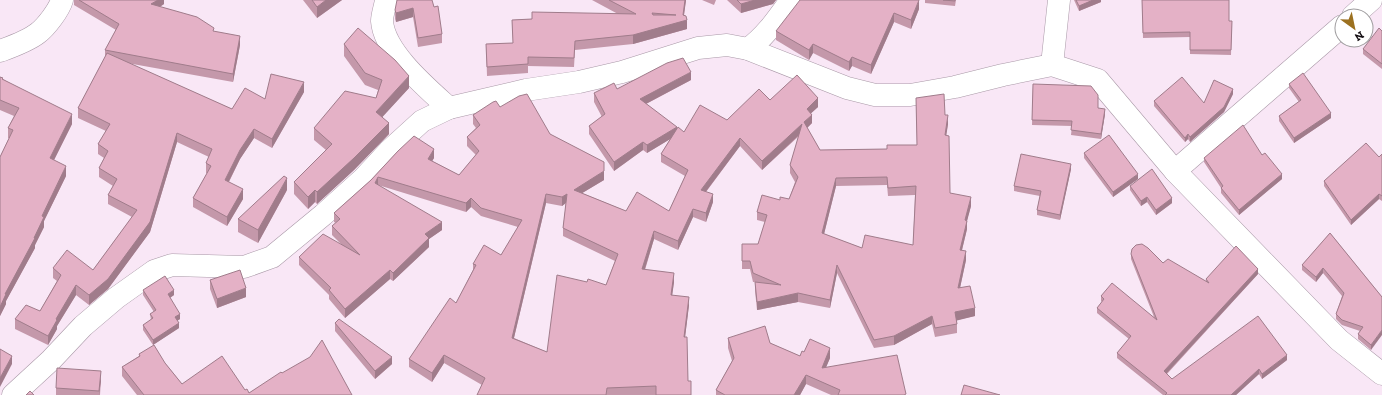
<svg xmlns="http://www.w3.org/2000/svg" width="1382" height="395" font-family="'Zilla Slab',serif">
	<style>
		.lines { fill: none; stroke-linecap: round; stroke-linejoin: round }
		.minor-casing { stroke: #a998a7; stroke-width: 23 }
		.minor { stroke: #fff; stroke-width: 22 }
		.wall { fill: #c498aa; fill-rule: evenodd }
		.shaded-wall { fill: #a07c8b }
		.building { fill: #e4b1c6; stroke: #a07c8b; fill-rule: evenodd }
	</style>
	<rect width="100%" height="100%" fill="#f9e7f6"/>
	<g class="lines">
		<defs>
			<g id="minor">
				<path d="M 386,0 C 385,7 382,15 382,21 C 384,52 427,88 449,108"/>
				<polyline points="1353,16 1371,0"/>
				<path d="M 748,49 C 766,36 778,18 791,0"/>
				<path d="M 0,51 C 11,47 28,41 38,33 C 46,27 59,10 62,0"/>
				<polyline points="1052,65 1059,0"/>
				<polyline points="1175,171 1342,26"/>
				<polyline points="13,395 51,360 83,326 116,298 154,271 172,265 244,267 272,257 323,215 363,179 389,151 422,121 449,108 526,90 579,82 622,72 698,48 727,45 748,49 847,88 875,95 910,95 955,87 1003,75 1052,65 1098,80 1175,171 1339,340 1382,374"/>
			</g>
		</defs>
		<use href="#minor" class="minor-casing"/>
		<use href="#minor" class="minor"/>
	</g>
	<g class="wall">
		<polygon points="74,0 164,0 164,4 160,7 214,32 240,45 233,82 127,63 232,109 265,99 304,92 272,148 254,138 240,159 229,182 243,199 227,226 193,207 193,198 207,173 206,173 206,163 209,157 177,142 150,232 108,289 89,305 76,295 57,326 57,329 48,345 15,329 15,319 40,311 57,281 53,278 53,268 93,270 132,217 108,204 108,195 113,186 99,177 99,168 104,158 98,154 98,144 106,131 78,118 78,108 105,57 105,50 116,30 74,5"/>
		<polygon points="303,0 342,0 317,18"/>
		<polygon points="592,0 686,0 684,16 687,29 633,44 575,50 574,67 528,66 528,73 487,76 486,44 513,43 512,20 618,14"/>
		<polygon points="702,0 716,0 714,5"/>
		<polygon points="727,0 776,0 773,4 741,13"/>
		<polygon points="925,0 956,0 955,6 925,3"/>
		<polygon points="1074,0 1101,0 1101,2 1079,11"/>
		<polygon points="1142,0 1229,21 1232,21 1231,55 1190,54 1190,37 1143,38"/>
		<polygon points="434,7 442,34 442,43 418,47 413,17 396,22 395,19 395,10"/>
		<polygon points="919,9 911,29 894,22 871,74 852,66 849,71 813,53 809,60 776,40 776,31"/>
		<polygon points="1382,31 1382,69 1363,54 1363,49"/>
		<polygon points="344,44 409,88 382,117 389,134 354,170 317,204 315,202 308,209 294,194 294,182 326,150 314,140 314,128 376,98 378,90 365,85 344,56"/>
		<polygon points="0,77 3,79 72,124 54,160 66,176 44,221 44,227 35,245 35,248 6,301 6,304 0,316 0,157 9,138 8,138 8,128 14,116 0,110"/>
		<path d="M 691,80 L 646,104 L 677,128 L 684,132 L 727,120 L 770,100 L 818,107 L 811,113 L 812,123 L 807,128 L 820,150 L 887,149 L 917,145 L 916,98 L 945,115 L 948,124 L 946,135 L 950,191 L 950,193 L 971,206 L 967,220 L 967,229 L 962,250 L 966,260 L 960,288 L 975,316 L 957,320 L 957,333 L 935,337 L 932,324 L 894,345 L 874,348 L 837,273 L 830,308 L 798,302 L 757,310 L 755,291 L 755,282 L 753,282 L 750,269 L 742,269 L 742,244 L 758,244 L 765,222 L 757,220 L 757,212 L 780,200 L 789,199 L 795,182 L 790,173 L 790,165 L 799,136 L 762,170 L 740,146 L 706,192 L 713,202 L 706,222 L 693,217 L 678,250 L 654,239 L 645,270 L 674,282 L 672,295 L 689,305 L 685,337 L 688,381 L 691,395 L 477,395 L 482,385 L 444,363 L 432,382 L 409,367 L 409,359 L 456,303 L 473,270 L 473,264 L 501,255 L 518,227 L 481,216 L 471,207 L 466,212 L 378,185 L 442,230 L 429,239 L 429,247 L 393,281 L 390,279 L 345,318 L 329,299 L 329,295 L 299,265 L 299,257 L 342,245 L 332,235 L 332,226 L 336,223 L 334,222 L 334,213 L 371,180 L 398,151 L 434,158 L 432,161 L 459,175 L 476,155 L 467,146 L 467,137 L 476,128 L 473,124 L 473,115 L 500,107 L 550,134 L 604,180 L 582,193 L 626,211 L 669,211 L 685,176 L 661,162 L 661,154 L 670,139 L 647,153 L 643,150 L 614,171 L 589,134 L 589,126 L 602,117 L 594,102 L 594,93 L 617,89 ZM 887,185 L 888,196 L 915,195 L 913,245 L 862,248 L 824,234 L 836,186 ZM 546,203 L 562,206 L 566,203 L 563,228 L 563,236 L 615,261 L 606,285 L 587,282 L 547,352 L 514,338 Z"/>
		<polygon points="1033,84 1098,108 1105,114 1101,139 1071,135 1072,126 1032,125"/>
		<polygon points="1289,84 1331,118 1294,143 1279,121 1279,116 1299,102 1289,88"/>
		<polygon points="1233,94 1224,112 1190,142 1188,139 1185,142 1154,106 1154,101 1204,103"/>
		<polygon points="1084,153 1138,179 1113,197 1084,158"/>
		<polygon points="1382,154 1382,201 1379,199 1351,225 1324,186 1324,181 1379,157"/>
		<polygon points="1262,155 1282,179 1239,215 1221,193 1221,188 1204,162 1204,158"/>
		<polygon points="1071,169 1060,220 1037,215 1037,210 1040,196 1014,191 1014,186"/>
		<polygon points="1130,186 1172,203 1156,215 1147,202 1141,206 1130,190"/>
		<polygon points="287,190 258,243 238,232 238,219"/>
		<polygon points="1330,233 1382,297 1371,350 1358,339 1358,334 1360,331 1342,325 1336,319 1336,314 1342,296 1323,273 1316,282 1302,270 1302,265"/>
		<polygon points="1131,254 1163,263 1206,281 1206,279 1258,274 1167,374 1172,379 1287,360 1262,379 1259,374 1236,395 1163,395 1117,358 1117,353 1129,339 1097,313 1097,308 1102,302 1101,301 1101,296 1154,317 1131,259"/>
		<polygon points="210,280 246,297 217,308 210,289"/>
		<polygon points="143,290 174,295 170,298 180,319 177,321 179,328 153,345 143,330 143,325 151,320 150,314 154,312 143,295"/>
		<polygon points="335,323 392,364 375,379 335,331"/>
		<polygon points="728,338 770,343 800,356 804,352 830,358 826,367 906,395 831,395 806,384 800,395 716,395 716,390 732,361 728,348"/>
		<polygon points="139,354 165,363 182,384 245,390 249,393 282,373 352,395 137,395 122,376 122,367 139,356"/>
		<polygon points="101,380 100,395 56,395 56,388"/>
	</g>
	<g class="shaded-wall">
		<polygon points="158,0 164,0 164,4 151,12 151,4"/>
		<polygon points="326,0 342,0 317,18 317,7"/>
		<polygon points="685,0 686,0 683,21 687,20 687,29 633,44 633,35 683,15"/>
		<polygon points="755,0 776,0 773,4 741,13 741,4"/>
		<polygon points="919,0 919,9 911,29 911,20"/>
		<polygon points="1093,0 1101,0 1101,2 1079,11 1079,6"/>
		<polygon points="413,8 413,17 396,22 396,13"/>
		<polygon points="894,13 894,22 871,74 871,65"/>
		<polygon points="240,36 240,45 233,82 233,74"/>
		<polygon points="813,44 813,53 809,60 809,50"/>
		<polygon points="852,57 852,66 849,71 849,62"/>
		<polygon points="691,72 691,80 640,107 640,99"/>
		<polygon points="409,76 409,88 376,124 376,112"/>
		<polygon points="304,82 304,92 272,148 272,139"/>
		<polygon points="1233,89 1233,94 1224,112 1190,142 1190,137"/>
		<polygon points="818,98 818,107 807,117 807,109"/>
		<polygon points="1105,109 1105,114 1101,139 1101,134"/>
		<polygon points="1331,113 1331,118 1294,143 1294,138"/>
		<polygon points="72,114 72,124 50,168 50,158"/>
		<polygon points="812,115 812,123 804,131 804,122"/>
		<polygon points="948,115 948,124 945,144 945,135"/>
		<polygon points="389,123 389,134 354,170 317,204 317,192"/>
		<polygon points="802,124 802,132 762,170 762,161"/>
		<polygon points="677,127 677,135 647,153 647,145"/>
		<polygon points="254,129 254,138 240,159 225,189 225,180 240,150"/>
		<polygon points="177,133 177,142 150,232 108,289 89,305 89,295 108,279"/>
		<polygon points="1188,134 1188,139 1185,142 1185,138"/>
		<polygon points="740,138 740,146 701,198 701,190"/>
		<polygon points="643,142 643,150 614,171 614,162"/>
		<polygon points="434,149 434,158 428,168 428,159"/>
		<polygon points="1071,164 1071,169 1060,220 1060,215"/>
		<polygon points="66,166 66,176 44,221 44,227 35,245 35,248 6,301 6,304 0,316 0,307 5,294"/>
		<polygon points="604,171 604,180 574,198 574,190"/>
		<polygon points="1138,174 1138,179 1113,197 1113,192"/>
		<polygon points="1282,174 1282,179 1239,215 1239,210"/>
		<polygon points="378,177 378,185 375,183"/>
		<polygon points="287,178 287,190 258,243 258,230"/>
		<polygon points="836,178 836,186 822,242 822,233"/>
		<polygon points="243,189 243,199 227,226 227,217"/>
		<polygon points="315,190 315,202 308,209 308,197"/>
		<polygon points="546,194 546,203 512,346 512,338"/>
		<polygon points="567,194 567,202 562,206 562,197"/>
		<polygon points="713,194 713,202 706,222 706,213"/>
		<polygon points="1379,194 1379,199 1351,225 1351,220"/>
		<polygon points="971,197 971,206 965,229 965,220"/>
		<polygon points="1147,197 1147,202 1141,206 1141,201"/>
		<polygon points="471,198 471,207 466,212 466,203"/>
		<polygon points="1172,198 1172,203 1156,215 1156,210"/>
		<polygon points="693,209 693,217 678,250 678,241"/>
		<polygon points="967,221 967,229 960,258 960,250"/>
		<polygon points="442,222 442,230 429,239 429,247 393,281 393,273 425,234"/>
		<polygon points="654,231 654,239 642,278 642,269"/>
		<polygon points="966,251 966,260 958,297 958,288"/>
		<polygon points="837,265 837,273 830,308 830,300"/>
		<polygon points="1323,268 1323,273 1316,282 1316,277"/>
		<polygon points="1258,269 1258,274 1164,376 1164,371"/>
		<polygon points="390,270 390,279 345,318 345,309"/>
		<polygon points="674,273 674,282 671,304 671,295"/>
		<polygon points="76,285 76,295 57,326 57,329 48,345 48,336 56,319"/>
		<polygon points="246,288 246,297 217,308 217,299"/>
		<polygon points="174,290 174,295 168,299 168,294"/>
		<polygon points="798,293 798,302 757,310 757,302"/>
		<polygon points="689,297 689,305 684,346 684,337"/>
		<polygon points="975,308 975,316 955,321 955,312"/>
		<polygon points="180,314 180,319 175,322 175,317"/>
		<polygon points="932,316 932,324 894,345 894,336"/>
		<polygon points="179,323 179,328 153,345 153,340"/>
		<polygon points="1382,330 1382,335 1371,350 1371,345"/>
		<polygon points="830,348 830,358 822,377 822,368"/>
		<polygon points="444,355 444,363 432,382 432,373"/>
		<polygon points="1287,355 1287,360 1262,379 1262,374"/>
		<polygon points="12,356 12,364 0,387 0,378"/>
		<polygon points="392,357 392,364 375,379 375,371"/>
		<polygon points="1259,369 1259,374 1236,395 1231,395"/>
		<polygon points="101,371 101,380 99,395 99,391"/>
		<polygon points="806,375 806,384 800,395 794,395"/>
	</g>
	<g class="building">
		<polygon points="79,0 158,0 151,4 197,17 214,28 213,31 240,36 233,74 105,50 119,24"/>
		<polygon points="312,0 326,0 317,7"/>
		<polygon points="397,0 432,0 434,7 438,6 442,34 418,38 413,8 396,13 395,10"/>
		<path d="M 609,0 L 685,0 L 683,15 L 686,16 L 687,20 L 633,35 L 575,41 L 574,58 L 528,57 L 528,64 L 487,67 L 486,44 L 513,43 L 512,20 L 532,19 L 532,12 L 636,14 ZM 652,13 L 676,15 L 653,15 Z"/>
		<polygon points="737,0 755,0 741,4"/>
		<polygon points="800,0 919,0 911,20 894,13 871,65 852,57 849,62 813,44 809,50 776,31"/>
		<polygon points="943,0 955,0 955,1"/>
		<polygon points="1076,0 1093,0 1079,6"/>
		<polygon points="1142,0 1229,0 1229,21 1232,21 1231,50 1190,50 1190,32 1143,33"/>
		<polygon points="358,28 395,60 409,76 376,112 389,123 354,158 317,192 315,190 308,197 294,182 332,144 314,128 345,91 376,98 382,80 365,73 344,44"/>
		<polygon points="1379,28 1382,31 1382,64 1363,49"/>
		<polygon points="107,53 232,109 245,88 265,99 271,74 304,82 272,139 254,129 240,150 225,180 243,189 227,217 193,198 211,166 206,163 212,149 177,133 150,222 108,279 89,295 76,285 56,319 57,320 48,336 15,319 26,305 40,311 61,275 53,268 67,250 93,270 137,210 108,195 117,179 99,168 108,151 98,144 110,124 78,108"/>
		<polygon points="683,58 691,72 640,99 677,127 647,145 643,142 614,162 589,126 605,114 594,93 614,83 617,89 667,63"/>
		<polygon points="1303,73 1331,113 1294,138 1279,116 1301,100 1289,84"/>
		<path d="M 797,75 L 818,98 L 807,109 L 812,115 L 804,122 L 820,150 L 887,149 L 887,145 L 917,145 L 916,98 L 944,94 L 945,115 L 948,115 L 945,135 L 949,136 L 950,191 L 950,193 L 971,197 L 965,220 L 967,221 L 960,250 L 966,251 L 958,288 L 970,286 L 975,308 L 955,312 L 957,324 L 935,328 L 932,316 L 894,336 L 874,340 L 837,265 L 830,300 L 798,293 L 757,302 L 755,282 L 781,285 L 753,273 L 750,261 L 742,261 L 742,244 L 758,244 L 767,215 L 757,212 L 762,195 L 780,200 L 780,197 L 789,199 L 798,177 L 790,165 L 802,124 L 762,161 L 740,138 L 701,190 L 713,194 L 706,213 L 693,209 L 678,241 L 654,231 L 642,269 L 674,273 L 671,295 L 689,297 L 684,337 L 687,337 L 688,381 L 691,381 L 691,395 L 656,395 L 656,386 L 607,388 L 606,395 L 477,395 L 485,378 L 444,355 L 432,373 L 409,359 L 450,298 L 456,303 L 476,265 L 473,264 L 484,245 L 501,255 L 522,220 L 481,208 L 471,198 L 466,203 L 378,177 L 375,183 L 442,222 L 425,234 L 429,238 L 393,273 L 390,270 L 345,309 L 329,290 L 331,288 L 299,257 L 323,234 L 360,255 L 332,226 L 340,219 L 334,213 L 371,180 L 398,151 L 414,136 L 434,149 L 428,159 L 459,175 L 479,151 L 467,137 L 480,125 L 473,115 L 493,102 L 496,101 L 500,107 L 519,96 L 527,94 L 550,134 L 604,162 L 604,171 L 574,190 L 626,211 L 637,192 L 669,211 L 688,170 L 661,154 L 678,127 L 684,132 L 700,105 L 727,120 L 759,89 L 770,100 ZM 887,177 L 888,188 L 916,186 L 913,245 L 865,235 L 862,248 L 822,233 L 836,178 ZM 546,194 L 562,197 L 567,194 L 563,228 L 618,254 L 606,285 L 588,279 L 587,282 L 557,275 L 547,352 L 512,338 Z"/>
		<polygon points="0,77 3,78 2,79 72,114 50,158 66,166 42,216 44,217 34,238 35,238 5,294 6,294 0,307 0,157 13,130 8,128 19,108 0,100"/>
		<polygon points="1182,77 1204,103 1214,80 1233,89 1224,107 1190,137 1188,134 1185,138 1154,101"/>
		<polygon points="1033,84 1091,86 1098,95 1098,108 1105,109 1101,134 1071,130 1072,121 1032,120"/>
		<polygon points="1243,125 1262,155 1265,153 1282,174 1239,210 1221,188 1223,186 1204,158"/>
		<polygon points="1109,135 1138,174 1113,192 1084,153"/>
		<polygon points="1366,143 1379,157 1382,154 1382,196 1379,194 1351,220 1324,181"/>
		<polygon points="1021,154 1071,164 1060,215 1037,210 1041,191 1014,186"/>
		<polygon points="1152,169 1172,198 1156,210 1147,197 1141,201 1130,186"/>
		<polygon points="284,176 287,178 258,230 238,219"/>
		<polygon points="1330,233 1382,297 1382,330 1371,345 1358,334 1363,327 1342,320 1336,314 1344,293 1323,268 1316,277 1302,265"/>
		<polygon points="1142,244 1148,248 1163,263 1168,259 1209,283 1206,279 1236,246 1258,269 1164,371 1172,379 1258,316 1287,355 1262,374 1259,369 1231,395 1165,395 1167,393 1117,353 1131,336 1097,308 1104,299 1101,296 1112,283 1157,320 1131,254 1132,249 1136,245"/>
		<polygon points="240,270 246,288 217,299 210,280"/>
		<polygon points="165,276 174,290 168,294 180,314 175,317 179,323 153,340 143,325 153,318 150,314 156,310 143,290"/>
		<polygon points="339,319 392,357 375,371 335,323"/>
		<polygon points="765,326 770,343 800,356 802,351 804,352 810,339 830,348 822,368 897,355 906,394 904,395 838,395 840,390 806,375 794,395 725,395 716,390 734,358 728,338"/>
		<polygon points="322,340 352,395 144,395 122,367 140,356 139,354 154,345 165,363 182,384 222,356 245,390 247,389 249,393 281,372 282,373 310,357"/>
		<polygon points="0,349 12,356 0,378"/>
		<polygon points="57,368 101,371 99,391 56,388"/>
		<polygon points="964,385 1000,395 961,395"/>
		<polygon points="30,391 34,395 26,395"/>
	</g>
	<g transform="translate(1354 28) rotate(147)"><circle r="19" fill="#ffffff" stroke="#9f9d9f"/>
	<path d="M0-3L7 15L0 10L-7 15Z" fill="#9c7120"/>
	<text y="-6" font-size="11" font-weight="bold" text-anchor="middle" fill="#100a0f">N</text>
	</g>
</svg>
